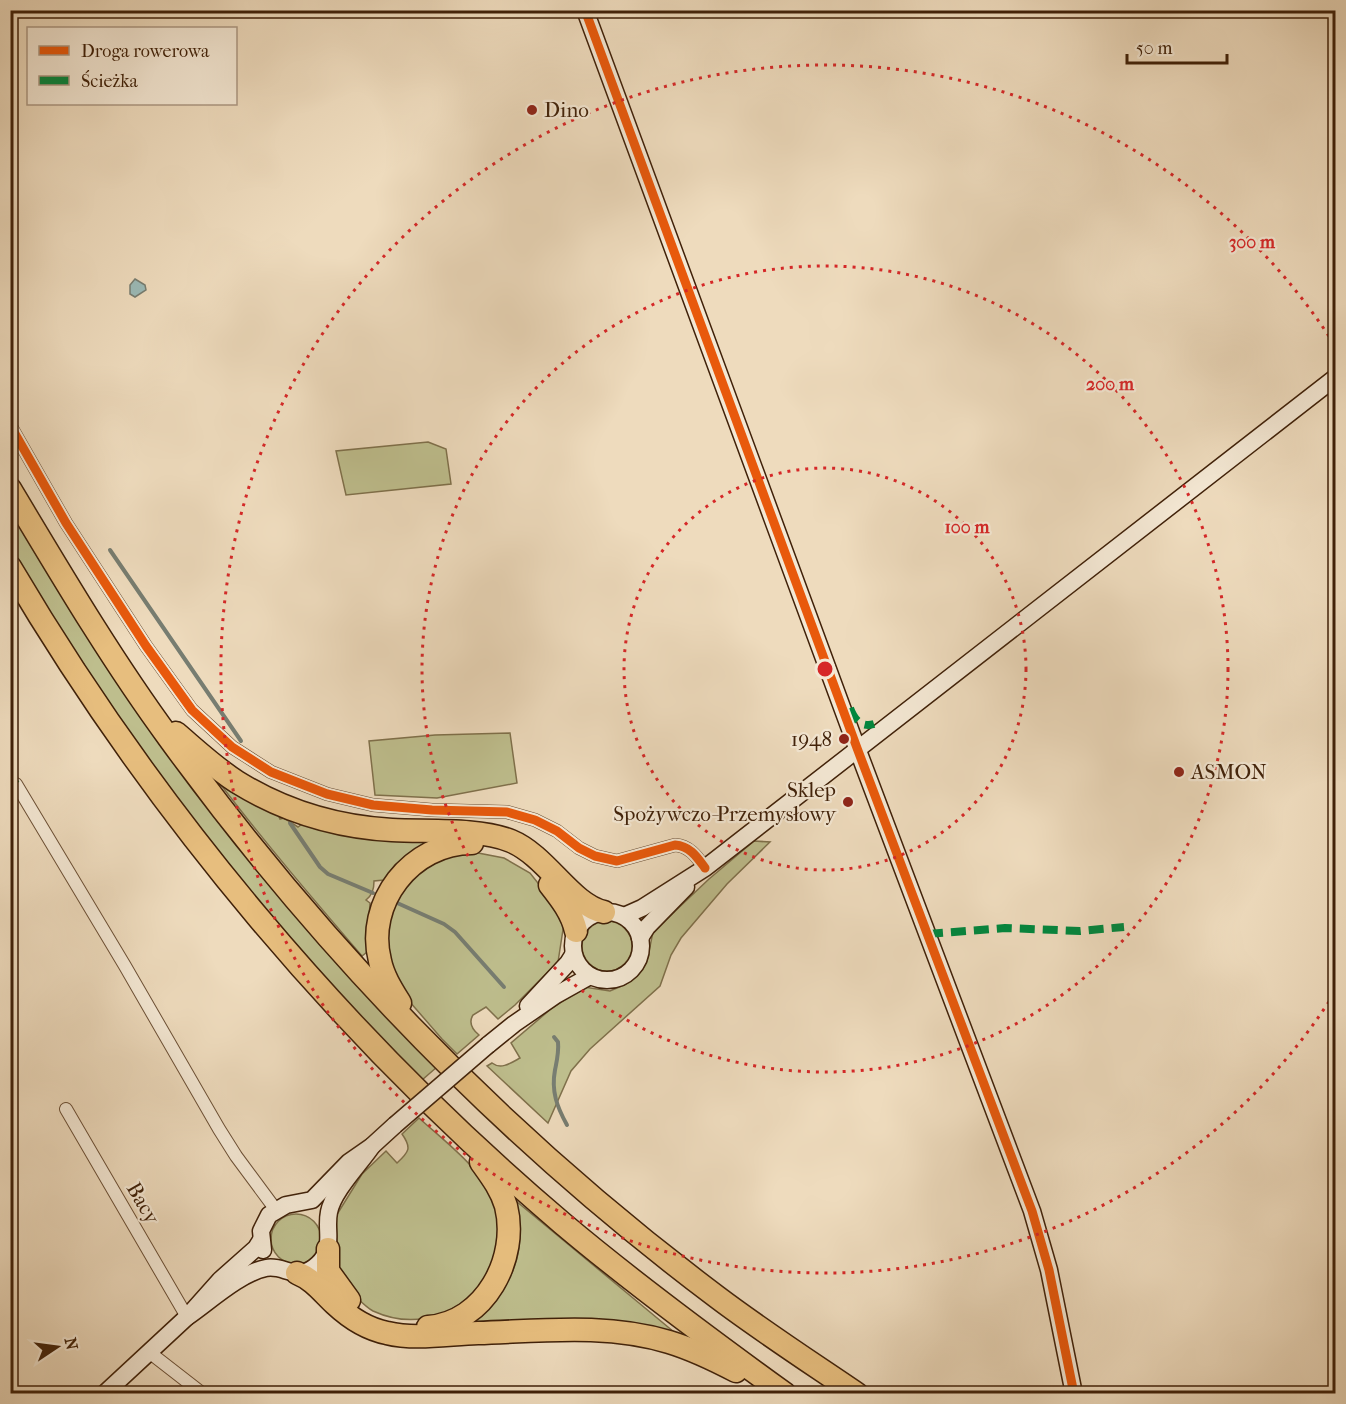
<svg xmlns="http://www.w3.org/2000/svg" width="1346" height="1404" font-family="'IM FELL French Canon',serif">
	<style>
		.green { fill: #bebe8d; stroke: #7f704b; stroke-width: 1.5 }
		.water { fill: #9bbab7; stroke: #777d71; stroke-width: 1.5 }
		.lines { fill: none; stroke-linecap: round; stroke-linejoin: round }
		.stream { stroke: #777d71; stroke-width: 4 }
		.street-casing { stroke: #6c5036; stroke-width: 14 }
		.secondary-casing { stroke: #402109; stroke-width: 19 }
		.highway-casing { stroke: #402109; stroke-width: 25 }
		.street { stroke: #f4e8d4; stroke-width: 12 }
		.secondary { stroke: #f4e8d4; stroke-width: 16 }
		.highway { stroke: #e7be7e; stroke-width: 22 }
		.secondary-bridge-casing { stroke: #402109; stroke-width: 19; stroke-linecap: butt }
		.secondary-bridge { stroke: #f4e8d4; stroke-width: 16 }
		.quiet { stroke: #00873e; stroke-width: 8; stroke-dasharray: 15 8; stroke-linecap: butt }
		.cycleway-casing { stroke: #f4e8d4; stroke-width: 13 }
		.cycleway { stroke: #e8590c; stroke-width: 9 }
		.ring { fill: none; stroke: #d62828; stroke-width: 3; stroke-dasharray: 3 6 }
		.poi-dot { fill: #8f2418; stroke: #f4e8d4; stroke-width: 2 }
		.labels { text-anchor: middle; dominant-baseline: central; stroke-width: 4.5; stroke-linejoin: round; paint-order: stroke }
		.poi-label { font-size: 21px; fill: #402109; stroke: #f4e8d4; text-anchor: start }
		.street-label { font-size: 21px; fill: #402109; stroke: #f4e8d4 }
		.centre { fill: #d62828; stroke: #f4e8d4; stroke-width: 3 }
		.ring-label { font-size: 18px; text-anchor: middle; font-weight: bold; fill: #d62828; stroke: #f4e8d4; stroke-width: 4.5; stroke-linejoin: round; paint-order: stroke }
	</style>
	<rect width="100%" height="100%" fill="#eedbbd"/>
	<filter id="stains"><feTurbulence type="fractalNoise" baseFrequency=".00333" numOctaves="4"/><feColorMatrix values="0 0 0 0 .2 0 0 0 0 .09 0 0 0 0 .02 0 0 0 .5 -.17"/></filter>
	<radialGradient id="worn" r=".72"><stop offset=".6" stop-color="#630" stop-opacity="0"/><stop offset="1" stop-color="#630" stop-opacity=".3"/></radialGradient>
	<g class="green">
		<polygon points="428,442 446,449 451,484 346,495 336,451"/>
		<polygon points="10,509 43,564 437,1067 422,1080 334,990 334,987 264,909 168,787 84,668 84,664 81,663 11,550"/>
		<polygon points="510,733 517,783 437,798 375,795 369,741 435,735"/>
		<path d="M 222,781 L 277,812 L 280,819 L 284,818 L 298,827 L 302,824 L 423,840 L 424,843 L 395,865 L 384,880 L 374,881 C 374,890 372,895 366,900 L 370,903 L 367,952 L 362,956 C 314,900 266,844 221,785 Z"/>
		<path d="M 754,841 L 770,842 L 727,884 L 681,938 L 671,955 L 660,986 L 590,1049 L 571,1071 L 548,1123 L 487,1066 L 492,1063 C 501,1070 511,1063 520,1058 L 511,1043 L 552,1008 L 584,987 L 610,991 L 624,985 L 638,975 L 647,961 L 653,932 L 709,879 Z"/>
		<path d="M 473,852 L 504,858 L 530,873 L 553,902 L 564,923 L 558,962 L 515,1005 L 498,1019 L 486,1007 L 473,1015 C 468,1023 473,1030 479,1035 L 457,1054 L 442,1039 L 403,994 L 384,950 L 389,913 L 411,874 L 449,854 Z"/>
		<circle cx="607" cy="946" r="25"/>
		<path d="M 419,1118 C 444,1141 484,1170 494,1203 C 517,1276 445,1344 373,1311 C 364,1306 357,1297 349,1290 L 344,1290 L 334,1255 L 337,1241 L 336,1216 L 362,1174 L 386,1151 L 397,1163 C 409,1152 412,1148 402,1134 Z"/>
		<path d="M 516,1201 L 674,1332 L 672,1333 L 469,1323 C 480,1312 493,1302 502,1289 C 521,1265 524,1231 515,1203 Z"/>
		<circle cx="296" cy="1239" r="25"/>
	</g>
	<polygon class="water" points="135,279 145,285 146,290 135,297 130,294 130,285"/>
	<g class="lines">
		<g class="stream">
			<polyline points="110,550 241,741"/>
			<polyline points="290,823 320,867 328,874 373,893"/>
			<polyline points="395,902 444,924 455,932 504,987"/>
			<path d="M 554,1037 L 558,1042 C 559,1052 557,1060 555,1070 C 551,1091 557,1107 567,1125"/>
		</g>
		<defs>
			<g id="street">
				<path d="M 10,425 L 66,523 L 146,646 L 192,710 L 232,747 L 271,772 L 327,794 L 373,805 L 432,810 L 507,812 L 535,820 L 557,831 L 579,848 L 595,856 L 617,861 L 675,845 C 690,846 697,857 705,868"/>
				<polyline points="16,784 125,966 219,1129 236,1156 276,1210"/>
				<polyline points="66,1109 187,1317"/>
				<polyline points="149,1352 203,1394"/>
			</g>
			<g id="secondary">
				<polyline points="585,10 857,748 1032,1211 1049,1270 1074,1394"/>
				<circle cx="607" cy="946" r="34"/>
				<polyline points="624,916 642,908 705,868 1336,377"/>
				<polyline points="640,938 647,927 686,887"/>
				<polyline points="528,1006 568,963 573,955"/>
				<polyline points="488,1045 514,1024 556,995 590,976"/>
				<polyline points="263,1250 261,1231 269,1215 286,1205 312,1200 349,1162 372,1146 395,1125"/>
				<path d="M 187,1317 C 209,1302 240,1273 266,1268 C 285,1264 297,1284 318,1264 C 335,1248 325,1231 329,1212 C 333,1191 360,1164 372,1146"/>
				<polyline points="104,1394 187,1317 220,1280 256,1248 261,1240"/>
			</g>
			<g id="highway">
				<path d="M 10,489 C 61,574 111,659 169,738 C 323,950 508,1140 717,1297 C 762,1331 810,1362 857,1394"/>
				<path d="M 10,567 C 155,813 344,1038 562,1223 C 633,1283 709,1339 785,1394"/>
				<path d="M 176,733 C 196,750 215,768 237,782 C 284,811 337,827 392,830 C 427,832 479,828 511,841 C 547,856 571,905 604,912"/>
				<path d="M 550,885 C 561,899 572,913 576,931"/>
				<path d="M 400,1003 C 392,990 383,976 380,961 C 365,903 411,843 472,843"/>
				<polyline points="328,1249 328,1271 349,1300"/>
				<path d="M 297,1273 C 314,1280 322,1292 335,1304 C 350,1318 367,1329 387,1333 C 415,1340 448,1334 478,1333 C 541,1331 607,1323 669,1342 C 692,1349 715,1360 736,1371"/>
				<path d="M 428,1327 C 485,1323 519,1258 506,1206 C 501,1189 491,1176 481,1162"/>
			</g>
		</defs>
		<use href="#street" class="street-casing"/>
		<use href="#secondary" class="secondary-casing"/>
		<use href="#highway" class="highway-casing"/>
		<use href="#street" class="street"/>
		<use href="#secondary" class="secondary"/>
		<use href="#highway" class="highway"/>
		<defs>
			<polyline id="secondary-bridge" points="395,1125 488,1045"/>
		</defs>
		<use href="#secondary-bridge" class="secondary-bridge-casing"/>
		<use href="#secondary-bridge" class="secondary-bridge"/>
		<g class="quiet">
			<path d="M 850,708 C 854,719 861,728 874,724"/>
			<polyline points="10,775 16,784"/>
			<polyline points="928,934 1005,928 1080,931 1124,927"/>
		</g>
		<defs>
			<g id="cycleway">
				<polyline points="585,10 857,748 1032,1211 1049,1270 1074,1394"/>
				<path d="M 10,425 L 66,523 L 146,646 L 192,710 L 232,747 L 271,772 L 327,794 L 373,805 L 432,810 L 507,812 L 535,820 L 557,831 L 579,848 L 595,856 L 617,861 L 675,845 C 690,846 697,857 705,868"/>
			</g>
		</defs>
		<use href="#cycleway" class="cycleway-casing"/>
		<use href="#cycleway" class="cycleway"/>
	</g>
	<g class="ring">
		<circle cx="825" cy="669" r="201"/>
		<circle cx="825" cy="669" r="403"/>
		<path d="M1334 994A604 604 0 1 1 1334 344"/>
	</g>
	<g class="poi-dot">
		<circle cx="532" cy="110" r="6"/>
		<circle cx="844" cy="739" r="6"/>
		<circle cx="1179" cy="772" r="6"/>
		<circle cx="848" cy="802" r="6"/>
	</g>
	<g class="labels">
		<g class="poi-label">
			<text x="544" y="110">Dino</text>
			<text x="832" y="739" text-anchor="end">1948</text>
			<text x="1191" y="772">ASMON</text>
			<text x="836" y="790" text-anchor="end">Sklep<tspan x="836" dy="24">Spożywczo-Przemysłowy</tspan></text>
		</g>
		<g class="street-label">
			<text transform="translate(143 1203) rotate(60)">Bacy</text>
		</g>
	</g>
	<circle cx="825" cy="669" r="9" class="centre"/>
	<g class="ring-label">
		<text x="1252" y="248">300 m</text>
		<text x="1110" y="390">200 m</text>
		<text x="967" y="533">100 m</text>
	</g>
	<rect width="1346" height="1404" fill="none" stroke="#eedbbd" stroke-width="36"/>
	<rect x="12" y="12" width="1322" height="1380" fill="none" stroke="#402109" stroke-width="3"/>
	<rect x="18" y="18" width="1310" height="1368" fill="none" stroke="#402109" stroke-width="1.5"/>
	<rect x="27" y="27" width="210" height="78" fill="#f4e8d4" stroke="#ac9883" stroke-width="1.5"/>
	<rect x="39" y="46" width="30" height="9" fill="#e8590c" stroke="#ac9883" stroke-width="1.5"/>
	<text x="81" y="57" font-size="18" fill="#402109">Droga rowerowa</text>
	<rect x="39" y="76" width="30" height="9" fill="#00873e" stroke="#ac9883" stroke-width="1.5"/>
	<text x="81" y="87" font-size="18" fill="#402109">Ścieżka</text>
	<g transform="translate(57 1347) rotate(77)" stroke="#f4e8d4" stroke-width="4.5" paint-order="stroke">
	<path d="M0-4.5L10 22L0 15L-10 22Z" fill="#402109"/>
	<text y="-9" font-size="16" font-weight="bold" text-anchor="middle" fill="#402109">N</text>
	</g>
	<path d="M1127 54v9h100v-9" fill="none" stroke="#402109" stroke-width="3"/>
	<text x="1136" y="54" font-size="18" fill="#402109" stroke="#f4e8d4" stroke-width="4.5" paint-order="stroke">50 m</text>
	<rect width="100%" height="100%" filter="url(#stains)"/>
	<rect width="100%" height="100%" fill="url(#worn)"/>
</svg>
